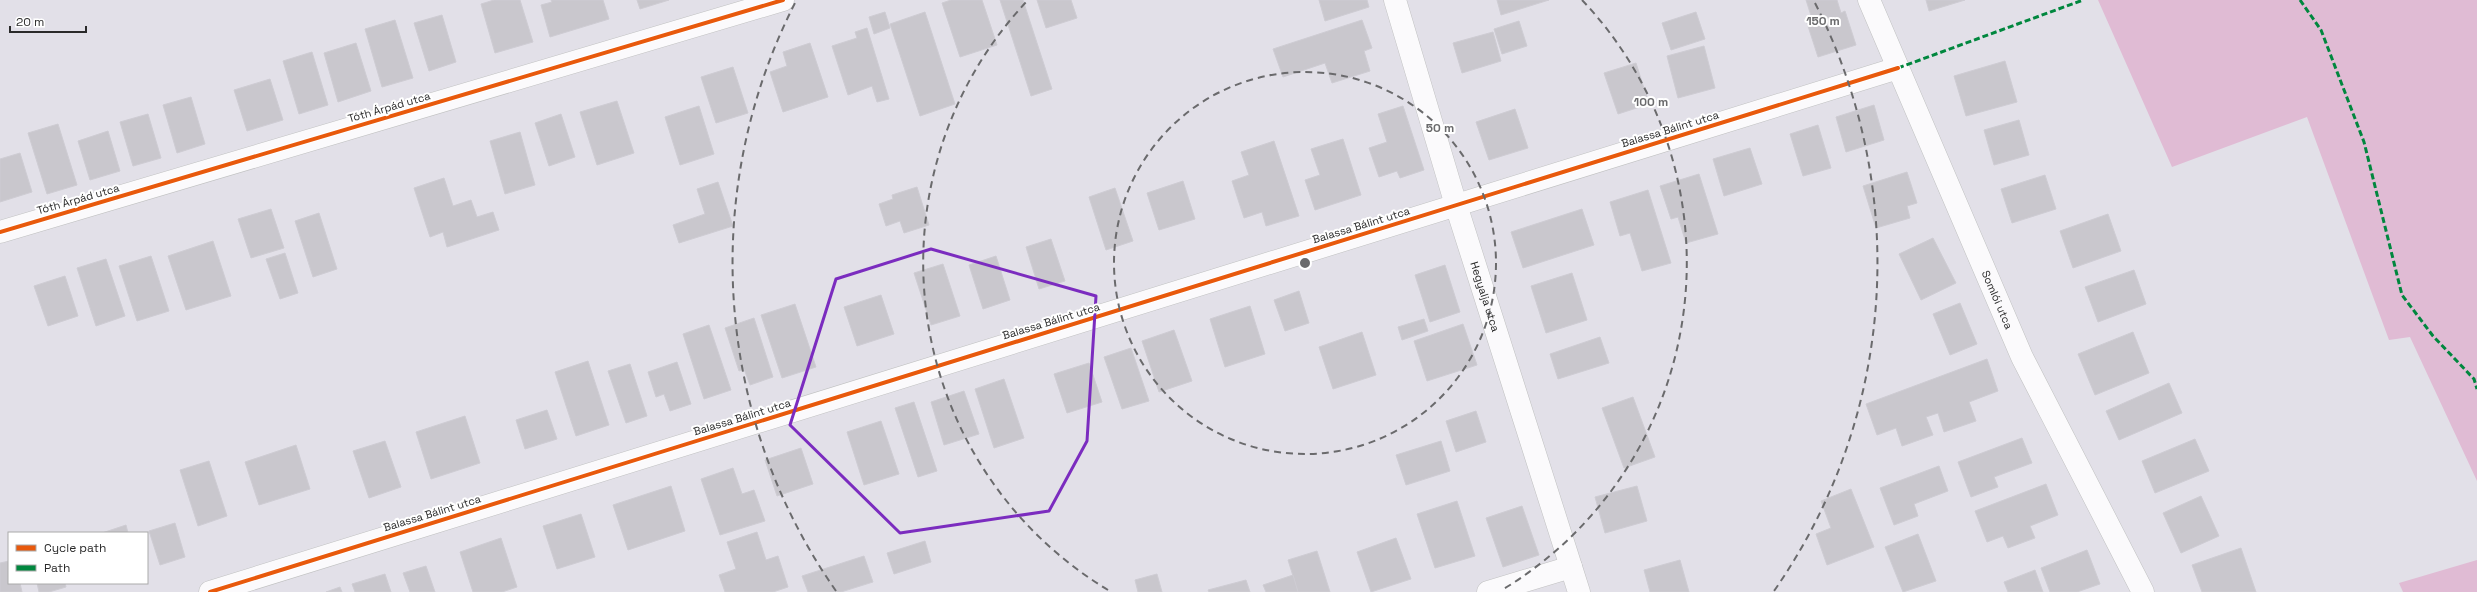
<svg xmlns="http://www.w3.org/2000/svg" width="2477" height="592" font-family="'Space Grotesk',sans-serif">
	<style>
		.green { fill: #e0bbd4 }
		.building { fill: #c9c7cd; stroke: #ceccd3 }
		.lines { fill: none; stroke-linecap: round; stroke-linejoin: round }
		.minor-casing { stroke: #c0c1c1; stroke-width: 23 }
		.minor { stroke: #fbfafc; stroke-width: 22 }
		.quiet { stroke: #00873e; stroke-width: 3; stroke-dasharray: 6 3; stroke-linecap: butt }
		.cycleway-casing { stroke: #fff; stroke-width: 6 }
		.cycleway { stroke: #e8590c; stroke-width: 4 }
		.marked { fill: none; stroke: #7b2cbf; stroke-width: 3; stroke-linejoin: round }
		.ring { fill: none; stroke: #6a6a6c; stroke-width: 2; stroke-dasharray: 7 5 }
		.labels { text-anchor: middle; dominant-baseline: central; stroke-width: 4; stroke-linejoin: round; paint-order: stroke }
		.street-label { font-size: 11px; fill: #2a2a2a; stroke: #fff }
		.centre { fill: #6a6a6c; stroke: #fff; stroke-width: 2 }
		.ring-label { font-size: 12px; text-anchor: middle; font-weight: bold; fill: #6a6a6c; stroke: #fff; stroke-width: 4; stroke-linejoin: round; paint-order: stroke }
	</style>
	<rect width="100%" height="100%" fill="#e2e0e8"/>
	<g class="green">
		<polygon points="2098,0 2477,0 2477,481 2410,337 2389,340 2307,117 2172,167"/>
		<polygon points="2477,560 2477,592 2403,592 2399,583"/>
	</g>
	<g class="building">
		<polygon points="494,0 520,0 533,42 495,53 481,4"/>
		<polygon points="551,0 603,0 609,19 550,37 541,5 552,2"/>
		<polygon points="637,0 669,0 640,9"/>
		<polygon points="951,0 982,0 997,45 960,57 942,3"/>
		<polygon points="1000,0 1023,0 1052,89 1031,96"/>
		<polygon points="1037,0 1071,0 1077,18 1046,28"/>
		<polygon points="1319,0 1367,0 1369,7 1325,21"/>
		<polygon points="1497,0 1549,0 1501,15"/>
		<polygon points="1806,0 1837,0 1841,13 1845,11 1856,45 1818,57 1807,23 1813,22"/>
		<polygon points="1926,0 1965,0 1929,11"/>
		<polygon points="885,12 890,28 874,34 869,17"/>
		<polygon points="925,12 955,104 920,116 890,24"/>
		<polygon points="1696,12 1705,39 1671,50 1662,23"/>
		<polygon points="442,15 456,62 429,71 414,23"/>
		<polygon points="395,20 413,78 382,87 365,29"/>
		<polygon points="1362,20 1372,48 1364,51 1370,71 1332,83 1325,63 1283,77 1273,49"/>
		<polygon points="1519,21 1527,46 1502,54 1494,29"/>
		<polygon points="867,28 889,99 877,102 872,86 848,95 832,46 857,38 855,32"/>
		<polygon points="1493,32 1501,61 1462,73 1453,43"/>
		<polygon points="356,43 371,91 338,102 324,53"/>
		<polygon points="810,43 828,97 783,112 770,72 787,66 783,52"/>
		<polygon points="1704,46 1715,88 1678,98 1667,56"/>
		<polygon points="312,52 328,105 299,114 283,61"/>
		<polygon points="2005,61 2017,102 1966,116 1954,76"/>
		<polygon points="1636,63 1649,104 1618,114 1604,73"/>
		<polygon points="733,67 748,113 716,123 701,77"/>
		<polygon points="270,79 283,120 247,131 234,90"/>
		<polygon points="191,97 205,144 177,153 163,105"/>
		<polygon points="617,101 634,153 597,165 580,112"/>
		<polygon points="1874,105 1884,140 1846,152 1836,117"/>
		<polygon points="699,106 714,154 680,165 665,117"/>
		<polygon points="1403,106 1424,170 1400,178 1397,171 1379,177 1369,148 1387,142 1378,114"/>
		<polygon points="1515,109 1528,148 1489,160 1476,122"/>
		<polygon points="148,114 161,158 133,166 120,122"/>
		<polygon points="561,114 575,157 549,166 535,123"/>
		<polygon points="2019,120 2029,155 1994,165 1984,130"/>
		<polygon points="58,124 77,185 47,194 28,133"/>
		<polygon points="1818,125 1831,168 1803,176 1790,134"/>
		<polygon points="108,131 120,171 90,180 78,141"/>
		<polygon points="520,132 535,185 505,194 490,141"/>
		<polygon points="1343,139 1361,195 1315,210 1305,180 1320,175 1311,149"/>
		<polygon points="1274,141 1299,216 1266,226 1262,212 1244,218 1232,181 1249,175 1241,152"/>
		<polygon points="1750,148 1762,184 1724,196 1713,159"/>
		<polygon points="20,153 32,192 0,202 0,159"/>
		<polygon points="1907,172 1917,203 1907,206 1910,218 1876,228 1863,186"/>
		<polygon points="1699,174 1718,234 1686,243 1678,217 1671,219 1660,186"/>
		<polygon points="2045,175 2056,209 2012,223 2001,189"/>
		<polygon points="444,178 453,206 471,200 477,217 493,212 499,230 447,247 443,232 430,237 414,188"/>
		<polygon points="1183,181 1195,219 1159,230 1147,193"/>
		<polygon points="718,182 733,226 679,243 673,225 705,214 697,189"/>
		<polygon points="917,187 929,225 904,233 900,221 886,226 879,204 893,199 892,195"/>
		<polygon points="1115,188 1133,241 1106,250 1089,197"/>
		<polygon points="1648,190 1671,263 1642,271 1630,233 1620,236 1610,202"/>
		<polygon points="271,209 284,248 251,258 238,219"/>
		<polygon points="1582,209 1594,245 1523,268 1511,232"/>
		<polygon points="319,213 337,269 313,277 295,221"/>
		<polygon points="2108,214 2121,251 2073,268 2060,231"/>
		<polygon points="1933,238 1956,283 1921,300 1899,254"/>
		<polygon points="1051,239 1065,281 1039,289 1026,247"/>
		<polygon points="213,241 231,296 186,310 168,256"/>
		<polygon points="285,253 298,293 280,299 266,259"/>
		<polygon points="151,256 169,311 137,321 119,266"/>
		<polygon points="996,256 1010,300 983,309 969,265"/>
		<polygon points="106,259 125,316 96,326 77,268"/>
		<polygon points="943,264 960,316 931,325 914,273"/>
		<polygon points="1445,265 1460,312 1430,322 1415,275"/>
		<polygon points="2134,270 2146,304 2098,322 2085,287"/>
		<polygon points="1572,273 1587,320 1546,333 1531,286"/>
		<polygon points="65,276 78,316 48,326 34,286"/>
		<polygon points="1299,291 1309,323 1285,331 1274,300"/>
		<polygon points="881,295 894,334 857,346 844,307"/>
		<polygon points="1960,303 1977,344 1950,355 1933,314"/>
		<polygon points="795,304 816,367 782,378 761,315"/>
		<polygon points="1250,306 1265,354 1225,367 1210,319"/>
		<polygon points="754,318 773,377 750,385 744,369 739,371 725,328"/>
		<polygon points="1424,319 1428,331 1402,340 1398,327"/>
		<polygon points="1463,324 1477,365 1427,381 1414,341"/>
		<polygon points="709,325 731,390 704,399 683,334"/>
		<polygon points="1174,330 1192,381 1159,392 1142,341"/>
		<polygon points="1362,332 1376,375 1333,389 1319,347"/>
		<polygon points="2133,332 2149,373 2095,395 2078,354"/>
		<polygon points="1600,337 1609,363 1558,379 1550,354"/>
		<polygon points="1131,348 1149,401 1122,409 1104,357"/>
		<polygon points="1987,359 1998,391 1969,402 1976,421 1944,432 1938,413 1926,417 1933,435 1902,446 1896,428 1877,435 1866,404"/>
		<polygon points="588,361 609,425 576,436 555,372"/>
		<polygon points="677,362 691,404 670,411 664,394 656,397 648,372"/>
		<polygon points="1089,363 1102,402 1067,413 1054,374"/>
		<polygon points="630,364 647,416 626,423 608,371"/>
		<polygon points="1004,379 1024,438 994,448 975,389"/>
		<polygon points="2169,383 2182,413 2119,440 2106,411"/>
		<polygon points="964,391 979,434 944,445 931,402"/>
		<polygon points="1633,397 1655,457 1624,468 1602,408"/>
		<polygon points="914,402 937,471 918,477 895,408"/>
		<polygon points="547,410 557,439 525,449 516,420"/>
		<polygon points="1476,411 1486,442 1456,452 1446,421"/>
		<polygon points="465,416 480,463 431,479 416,432"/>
		<polygon points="881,421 899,474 864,485 847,432"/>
		<polygon points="2022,438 2032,463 1994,477 1998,487 1971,497 1958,462"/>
		<polygon points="2195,439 2209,471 2155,493 2142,461"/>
		<polygon points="385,441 401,487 369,498 353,451"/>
		<polygon points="1441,441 1450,471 1406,485 1396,455"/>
		<polygon points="296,445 310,489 259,505 245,462"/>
		<polygon points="801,448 813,484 777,496 765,460"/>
		<polygon points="209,461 227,516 198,526 180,470"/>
		<polygon points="1939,466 1948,491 1914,504 1918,516 1894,525 1880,488"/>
		<polygon points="733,468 742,494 754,490 765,521 720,535 701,479"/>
		<polygon points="2046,484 2058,515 2030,526 2035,538 2008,548 2003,536 1987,542 1975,511"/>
		<polygon points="671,486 685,531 628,550 613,505"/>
		<polygon points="1637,486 1647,521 1605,533 1595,497"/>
		<polygon points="1851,489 1874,547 1827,565 1816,534 1831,528 1821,501"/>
		<polygon points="2201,496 2219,536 2181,553 2163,513"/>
		<polygon points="1457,501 1475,556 1435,568 1417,514"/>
		<polygon points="1522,506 1539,555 1503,567 1486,518"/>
		<polygon points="581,514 595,557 557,569 543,526"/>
		<polygon points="175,523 185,557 160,565 149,531"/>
		<polygon points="126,525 128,533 102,533"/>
		<polygon points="757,532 766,560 778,556 788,587 773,592 725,592 719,575 736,569 727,542"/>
		<polygon points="1918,534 1936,581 1903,592 1885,547"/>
		<polygon points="501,538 517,587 502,592 473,592 460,552"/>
		<polygon points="1396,538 1411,579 1371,592 1357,552"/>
		<polygon points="925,541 931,562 894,574 887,553"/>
		<polygon points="2241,548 2256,592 2202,592 2192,565"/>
		<polygon points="2087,550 2100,584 2077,592 2050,592 2041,568"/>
		<polygon points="1317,551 1330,592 1298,592 1288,560"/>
		<polygon points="864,556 873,582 841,592 808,592 802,576"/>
		<polygon points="1680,560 1689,592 1650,592 1644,570"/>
		<polygon points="9,561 9,583 20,583 22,592 0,592 0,563"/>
		<polygon points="426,566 435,592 410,592 403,573"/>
		<polygon points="2035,570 2043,592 2008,592 2004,582"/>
		<polygon points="385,574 391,592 355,592 352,584"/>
		<polygon points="1157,574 1162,592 1138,592 1135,580"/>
		<polygon points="1293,575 1298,592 1266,592 1263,585"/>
		<polygon points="1246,580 1250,592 1209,592 1208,590"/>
		<polygon points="37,583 65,583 66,587 49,592 39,592"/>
		<polygon points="340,587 342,592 326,592"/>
	</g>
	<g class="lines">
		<defs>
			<g id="minor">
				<path id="s1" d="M 1395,0 L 1456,205 L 1579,592"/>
				<path id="s2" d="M 1869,0 L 2022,357 L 2143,592"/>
				<polyline points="0,232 783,0"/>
				<polyline points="210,592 1898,68"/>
				<polyline points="1488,592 1571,567"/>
			</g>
		</defs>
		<use href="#minor" class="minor-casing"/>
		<use href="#minor" class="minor"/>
		<g class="quiet">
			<polyline points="2300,0 2321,30 2364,142 2402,295 2433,336 2474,379 2477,389"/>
			<polyline points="1898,68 2083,0"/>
		</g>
		<defs>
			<g id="cycleway">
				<polyline points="0,232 783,0"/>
				<polyline points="210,592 1898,68"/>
			</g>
		</defs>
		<use href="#cycleway" class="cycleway-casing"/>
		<use href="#cycleway" class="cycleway"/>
	</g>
	<path class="marked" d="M 931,249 L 1096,296 L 1087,441 L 1049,511 L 900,533 L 790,425 L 836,279 Z"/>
	<g class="ring">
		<circle cx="1305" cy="263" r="191"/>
		<path d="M1108 590A382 382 0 0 1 1028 0M1582 0A382 382 0 0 1 1502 590"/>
		<path d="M836 591A572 572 0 0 1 795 3M1815 3A572 572 0 0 1 1774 591"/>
	</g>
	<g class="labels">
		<g class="street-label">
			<text transform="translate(389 107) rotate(-16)">Tóth Árpád utca</text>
			<text transform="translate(1670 129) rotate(-17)">Balassa Bálint utca</text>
			<text transform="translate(78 199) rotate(-16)">Tóth Árpád utca</text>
			<text transform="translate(1361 225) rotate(-17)">Balassa Bálint utca</text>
			<text stroke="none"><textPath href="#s1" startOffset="310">Hegyalja utca</textPath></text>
			<text stroke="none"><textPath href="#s2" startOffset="326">Somlói utca</textPath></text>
			<text transform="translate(1051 321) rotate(-17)">Balassa Bálint utca</text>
			<text transform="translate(742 417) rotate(-17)">Balassa Bálint utca</text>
			<text transform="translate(432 513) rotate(-17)">Balassa Bálint utca</text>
		</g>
	</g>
	<circle cx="1305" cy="263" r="6" class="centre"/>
	<g class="ring-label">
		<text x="1823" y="25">150 m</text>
		<text x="1651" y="106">100 m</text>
		<text x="1440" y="132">50 m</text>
	</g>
	<rect x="8" y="532" width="140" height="52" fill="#ffffff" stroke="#aaaaaa"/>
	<rect x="16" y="545" width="20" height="6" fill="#e8590c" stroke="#aaaaaa"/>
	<text x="44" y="552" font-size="12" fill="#2a2a2a">Cycle path</text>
	<rect x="16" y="565" width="20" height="6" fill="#00873e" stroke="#aaaaaa"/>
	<text x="44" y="572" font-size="12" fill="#2a2a2a">Path</text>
	<path d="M10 26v6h76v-6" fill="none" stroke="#2a2a2a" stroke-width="2"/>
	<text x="16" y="26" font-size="12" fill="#2a2a2a" stroke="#ffffff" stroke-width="3" paint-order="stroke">20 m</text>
</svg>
